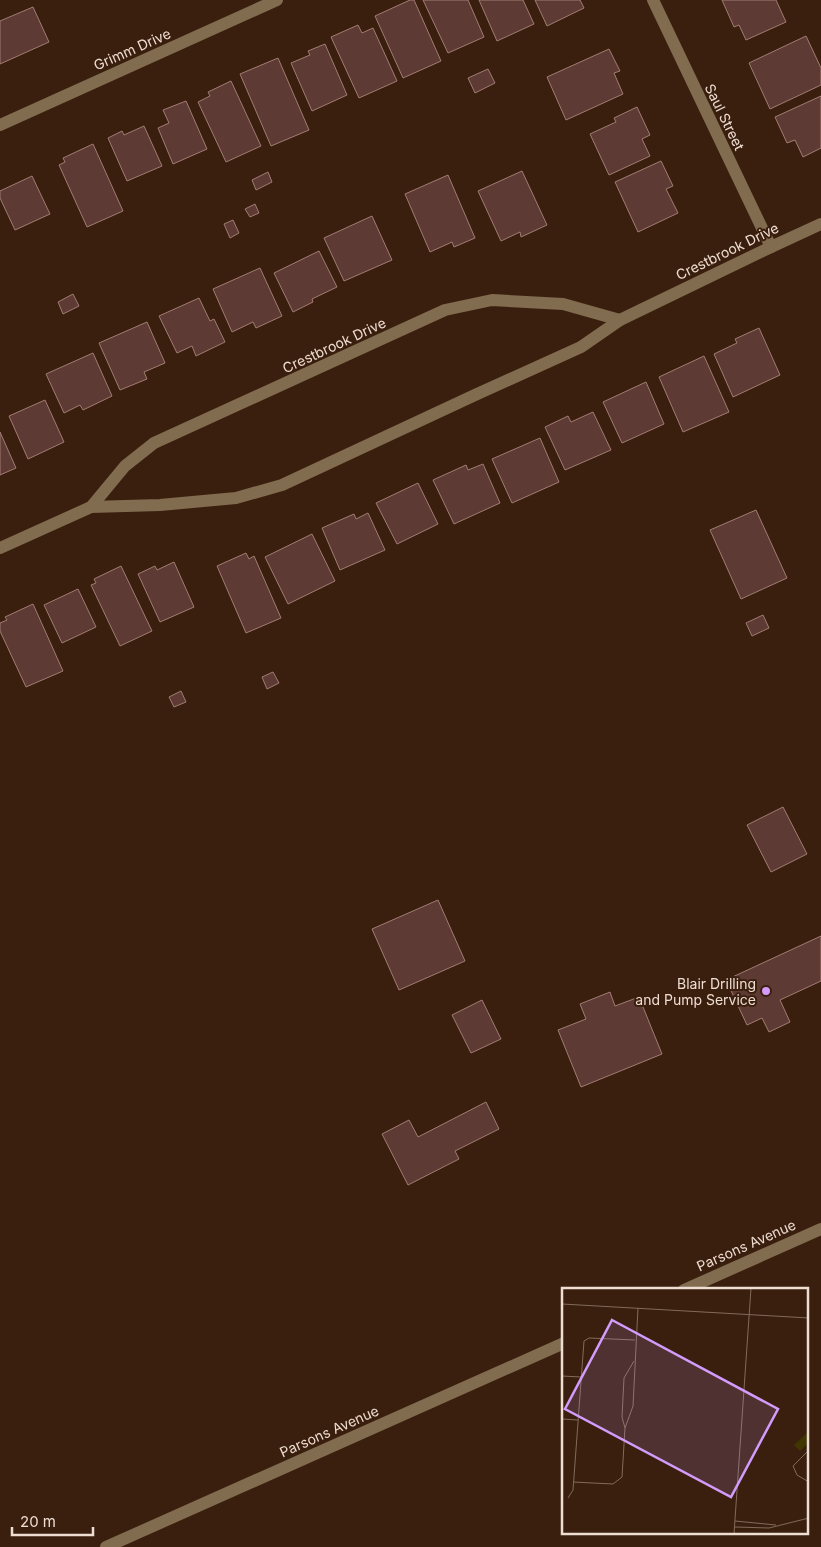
<svg xmlns="http://www.w3.org/2000/svg" width="821" height="1547" font-family="Inter,sans-serif">
	<style>
		.building { fill: #5d3b34; stroke: #a27c73 }
		.lines { fill: none; stroke-linecap: round; stroke-linejoin: round }
		.minor { stroke: #816c50; stroke-width: 12 }
		.poi-dot { fill: #d39cfc; stroke: #3a1f0e; stroke-width: 2 }
		.labels { text-anchor: middle; dominant-baseline: central; stroke-width: 4; stroke-linejoin: round; paint-order: stroke }
		.street-label { font-size: 14px; fill: #efddd2; stroke: #3a1f0e }
		.poi-label { font-size: 14px; fill: #efddd2; stroke: #3a1f0e; text-anchor: end }
		.inset-road { fill: none; stroke: #826b5c; stroke-width: 1 }
		.view { fill: #d39cfc; fill-opacity: 0.15; stroke: #d39cfc; stroke-width: 2.5 }
		.inset-edge { fill: none; stroke: #efddd2; stroke-width: 2.5 }
	</style>
	<rect width="100%" height="100%" fill="#3a1f0e"/>
	<g class="building">
		<polygon points="410,0 414,0 441,61 403,78 375,16"/>
		<polygon points="423,0 468,0 484,37 448,53"/>
		<polygon points="479,0 523,0 534,24 497,41"/>
		<polygon points="535,0 580,0 584,8 547,26"/>
		<polygon points="722,0 776,0 786,22 746,40 739,25 734,27"/>
		<polygon points="33,7 49,42 0,64 0,21"/>
		<polygon points="358,25 362,33 373,28 397,81 359,98 331,37"/>
		<polygon points="806,36 821,68 821,85 770,109 749,63"/>
		<polygon points="325,44 347,95 312,111 291,63 310,55 308,51"/>
		<polygon points="609,49 620,71 614,73 623,94 566,120 547,77"/>
		<polygon points="278,58 309,130 271,146 240,74"/>
		<polygon points="488,69 495,83 475,93 468,78"/>
		<polygon points="231,81 261,146 226,162 198,102 210,96 208,92"/>
		<polygon points="821,96 821,148 803,157 795,140 787,143 775,117"/>
		<polygon points="186,101 207,149 173,164 158,128 169,123 163,110"/>
		<polygon points="637,107 650,135 642,139 650,156 609,175 590,134 616,122 614,118"/>
		<polygon points="144,126 162,166 127,181 108,138 122,131 124,135"/>
		<polygon points="93,144 123,211 87,227 59,165 65,162 63,158"/>
		<polygon points="661,161 673,186 666,189 678,213 638,232 615,182"/>
		<polygon points="522,171 547,225 521,237 520,232 501,241 478,191"/>
		<polygon points="268,172 272,182 256,190 252,180"/>
		<polygon points="448,175 475,238 454,247 452,242 430,252 405,194"/>
		<polygon points="32,176 50,214 15,230 0,198 0,191"/>
		<polygon points="255,204 259,213 250,217 245,209"/>
		<polygon points="372,216 392,260 344,281 324,238"/>
		<polygon points="233,220 239,233 230,238 224,224"/>
		<polygon points="319,251 337,287 312,299 313,302 293,312 274,273"/>
		<polygon points="260,268 282,316 256,328 253,322 232,332 213,289"/>
		<polygon points="73,294 79,306 63,314 58,302"/>
		<polygon points="199,298 210,321 214,319 225,342 196,356 192,346 177,353 159,316"/>
		<polygon points="147,322 165,363 144,372 147,379 120,390 99,343"/>
		<polygon points="759,328 780,375 733,397 714,354 737,343 735,339"/>
		<polygon points="93,353 112,396 83,410 80,405 64,413 46,374"/>
		<polygon points="704,356 729,412 683,432 659,377"/>
		<polygon points="646,382 664,424 622,443 603,402"/>
		<polygon points="45,400 64,442 28,459 9,416"/>
		<polygon points="593,412 611,450 565,470 545,427 568,416 571,422"/>
		<polygon points="0,432 16,468 0,475"/>
		<polygon points="540,438 559,482 512,503 492,459"/>
		<polygon points="483,464 500,503 454,524 433,480 466,465 468,470"/>
		<polygon points="418,483 438,524 397,544 376,503"/>
		<polygon points="756,510 787,578 741,599 710,530"/>
		<polygon points="368,513 385,550 340,570 322,528 354,514 356,519"/>
		<polygon points="312,534 335,581 288,604 265,557"/>
		<polygon points="246,553 249,559 254,556 281,618 246,633 217,566"/>
		<polygon points="174,562 194,607 160,622 138,574 155,566 157,570"/>
		<polygon points="121,566 152,631 120,646 91,585 96,583 94,579"/>
		<polygon points="78,589 96,627 62,643 44,605"/>
		<polygon points="33,604 63,671 26,687 0,631 0,623 7,620 5,617"/>
		<polygon points="763,615 769,628 752,636 746,623"/>
		<polygon points="273,672 279,683 267,689 262,677"/>
		<polygon points="181,691 186,702 174,707 169,697"/>
		<polygon points="783,807 807,854 771,872 747,825"/>
		<polygon points="438,900 465,961 399,990 372,929"/>
		<polygon points="821,936 821,981 780,1000 790,1022 769,1032 762,1018 747,1025 726,980"/>
		<polygon points="610,992 615,1006 639,997 662,1054 581,1087 558,1030 586,1019 580,1004"/>
		<polygon points="482,1000 501,1039 471,1053 452,1015"/>
		<polygon points="486,1102 499,1129 455,1151 459,1159 408,1185 382,1134 409,1120 418,1137"/>
	</g>
	<g class="lines">
		<g class="minor">
			<polyline points="653,0 771,247"/>
			<polyline points="0,125 277,0"/>
			<polyline points="91,507 125,466 154,443 445,310 492,300 563,304 620,320"/>
			<polyline points="0,548 91,507 160,505 236,498 282,485 475,395 581,347 620,320 771,247 821,224"/>
			<polyline points="684,1290 821,1229"/>
			<polyline points="106,1547 564,1343"/>
		</g>
	</g>
	<circle class="poi-dot" cx="766" cy="991" r="5"/>
	<g class="labels">
		<g class="street-label">
			<text transform="translate(132 49) rotate(-24)">Grimm Drive</text>
			<text transform="translate(725 117) rotate(64)">Saul Street</text>
			<text transform="translate(727 251) rotate(-26)">Crestbrook Drive</text>
			<text transform="translate(334 345) rotate(-25)">Crestbrook Drive</text>
			<text transform="translate(746 1245) rotate(-24)">Parsons Avenue</text>
			<text transform="translate(329 1431) rotate(-24)">Parsons Avenue</text>
		</g>
		<g class="poi-label">
			<text x="756" y="983">Blair Drilling<tspan x="756" dy="16">and Pump Service</tspan></text>
		</g>
	</g>
	<g transform="translate(562 1288)">
		<rect width="246" height="246" fill="#3a1f0e"/>
		<path d="M 246,144 L 246,155 L 238,163 L 232,157 Z" fill="#413500"/>
		<path class="inset-road" d="M 0,16 L 247,30M 0,88 L 19,89M 0,131 L 16,132M 63,140 L 60,129 L 62,90 L 72,73M 247,162 L 231,178 L 235,187 L 247,194M 11,194 L 51,196 L 60,189 L 63,140 L 71,118 L 76,20M 6,210 L 11,202 L 22,53 L 27,50 L 73,52M 173,233 L 214,237M 173,239 L 207,240 L 247,230M 172,246 L 189,0"/>
		<path class="view" d="M 50,32 L 216,121 L 169,209 L 3,121 Z"/>
		<rect width="246" height="246" class="inset-edge"/>
	</g>
	<path d="M12 1527v8h81v-8" fill="none" stroke="#efddd2" stroke-width="2.5"/>
	<text x="20" y="1527" font-size="15" fill="#efddd2" stroke="#3a1f0e" stroke-width="4" paint-order="stroke">20 m</text>
</svg>
